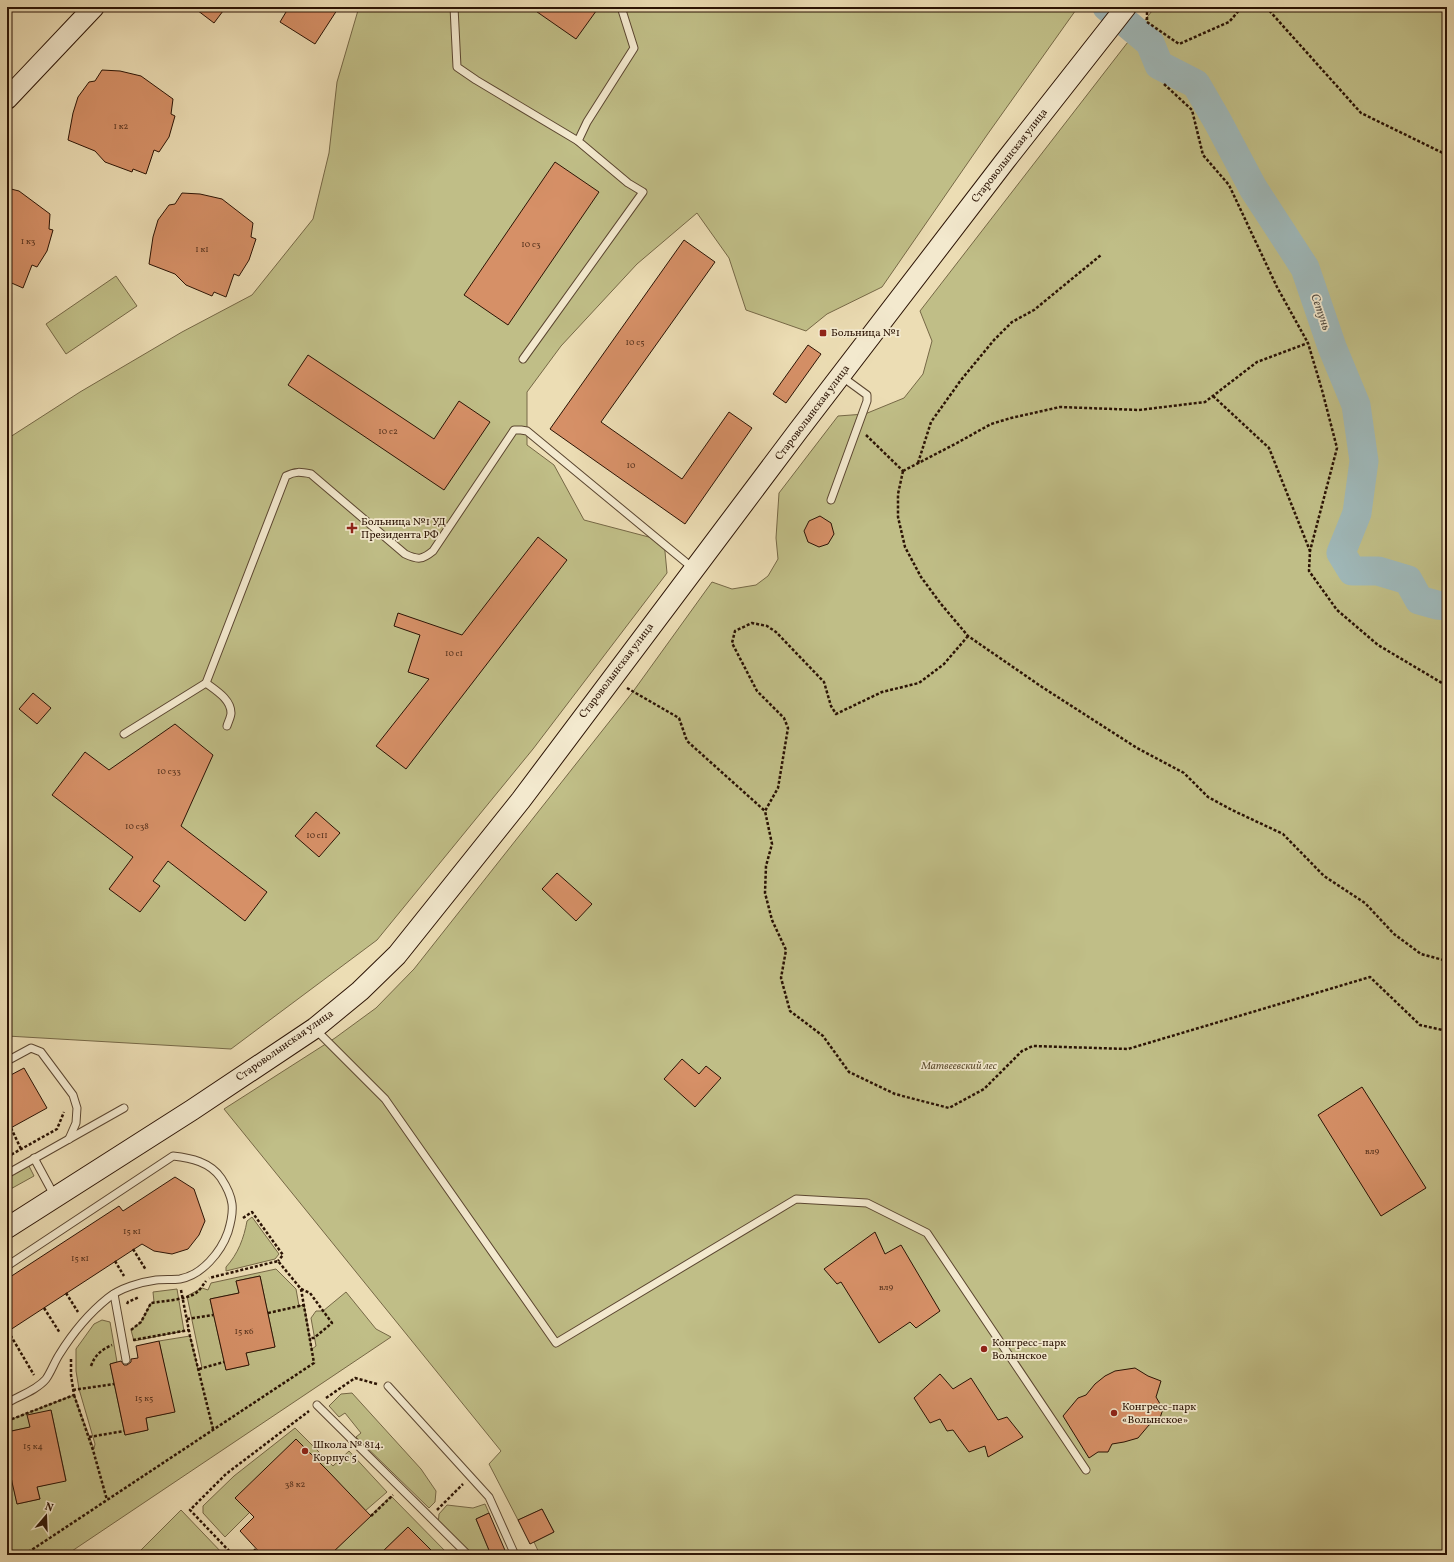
<svg xmlns="http://www.w3.org/2000/svg" width="1454" height="1562" font-family="Vollkorn,serif">
	<style>
		.green { fill: #c0be87; stroke: #766846; fill-rule: evenodd }
		.lines { fill: none; stroke-linecap: round; stroke-linejoin: round }
		.river { stroke: #9fb8b9; stroke-width: 29 }
		.building { fill: #d69067; stroke: #2b1304 }
		.lane-casing { stroke: #5b4630; stroke-width: 9 }
		.secondary-casing { stroke: #2b1304; stroke-width: 22 }
		.path { stroke: #2b1304; stroke-width: 2.5; stroke-dasharray: 3 2; stroke-linecap: butt }
		.lane { stroke: #f3e9ce; stroke-width: 7 }
		.secondary { stroke: #f3e9ce; stroke-width: 20 }
		.poi-dot { fill: #8f2418; stroke: #f3e9ce; stroke-width: 1.5 }
		.labels { text-anchor: middle; dominant-baseline: central; stroke-width: 3.5; stroke-linejoin: round; paint-order: stroke }
		.number-label { font-size: 9px; fill: #56321d }
		.street-label { font-size: 11px; fill: #2b1304; stroke: #f3e9ce }
		.poi-label { font-size: 11px; fill: #2b1304; stroke: #f3e9ce; text-anchor: start }
		.park-label { font-size: 11px; font-style: italic; fill: #5f4f32; stroke: #f3e9ce }
		.water-label { font-size: 12px; font-style: italic; fill: #544d43; stroke: #f3e9ce }
	</style>
	<rect width="100%" height="100%" fill="#ecddb4"/>
	<filter id="stains"><feTurbulence type="fractalNoise" baseFrequency=".005" numOctaves="4"/><feColorMatrix values="0 0 0 0 .2 0 0 0 0 .09 0 0 0 0 .02 0 0 0 .5 -.17"/></filter>
	<radialGradient id="worn" r=".72"><stop offset=".6" stop-color="#630" stop-opacity="0"/><stop offset="1" stop-color="#630" stop-opacity=".3"/></radialGradient>
	<g class="green">
		<polygon points="359,7 1078,7 987,135 882,287 827,314 806,331 746,310 729,258 697,213 637,264 561,346 527,392 527,445 554,465 584,520 664,541 667,573 533,749 377,940 231,1049 7,1036 7,439 80,392 182,332 252,295 313,219 329,153 337,82"/>
		<polygon points="1155,7 1447,7 1447,1555 540,1555 534,1542 554,1532 542,1509 518,1520 489,1464 501,1451 224,1109 335,1038 376,1008 414,969 632,693 712,582 732,589 756,585 768,576 778,559 776,538 779,493 838,416 865,414 904,398 923,374 932,341 920,311"/>
		<polygon points="116,276 137,306 66,354 46,324"/>
		<polygon points="27,1162 34,1176 7,1191 7,1174"/>
		<path d="M 252,1217 L 279,1254 L 275,1259 L 226,1271 L 226,1267 C 238,1254 244,1238 247,1221 Z"/>
		<path d="M 276,1269 L 296,1289 L 299,1306 L 304,1305 L 312,1349 L 316,1346 L 311,1318 L 316,1311 L 323,1311 L 346,1292 L 376,1329 L 391,1337 L 66,1555 L 7,1555 L 7,1503 L 10,1502 L 7,1482 L 12,1480 L 17,1504 L 40,1499 L 37,1487 L 66,1480 L 51,1410 L 30,1427 L 7,1432 L 7,1421 L 74,1395 L 94,1449 L 95,1444 L 79,1389 L 76,1371 L 76,1349 L 94,1324 L 102,1320 L 110,1322 L 117,1362 L 110,1364 L 125,1435 L 148,1430 L 146,1418 L 174,1412 L 159,1341 L 190,1336 L 198,1369 L 202,1368 L 187,1296 L 202,1288 L 208,1290 L 211,1283 ZM 260,1276 L 275,1347 L 246,1353 L 249,1365 L 226,1370 L 210,1299 L 239,1293 L 236,1281 Z"/>
		<polygon points="177,1289 184,1331 134,1341 131,1330 141,1322 151,1303 154,1302 153,1292"/>
		<polygon points="352,1393 421,1469 436,1491 435,1502 429,1508 356,1437 361,1433 345,1413 339,1417 329,1406 341,1394"/>
		<polygon points="295,1428 333,1466 349,1451 387,1492 365,1511 328,1471 296,1439 250,1512 225,1537 203,1513 203,1506 234,1476"/>
		<polygon points="391,1496 449,1555 435,1555 408,1527 379,1555 340,1555 335,1550"/>
		<polygon points="485,1504 489,1513 476,1519 491,1555 468,1555 438,1525 439,1514 447,1505 473,1508"/>
		<polygon points="181,1510 224,1555 137,1555 137,1554"/>
	</g>
	<g class="lines">
		<polyline class="river" points="1107,7 1150,43 1159,65 1196,84 1218,122 1253,188 1305,268 1332,347 1356,405 1364,461 1357,513 1341,553 1352,571 1378,571 1408,580 1419,600 1437,605 1447,606"/>
	</g>
	<g class="building">
		<polygon points="193,7 226,7 214,23"/>
		<polygon points="289,7 339,7 315,44 280,22"/>
		<polygon points="530,7 599,7 576,39"/>
		<polygon points="102,70 120,71 141,76 173,99 171,114 175,116 169,137 159,152 154,150 146,174 133,169 132,172 105,162 95,151 68,140 73,113 78,97 89,82 95,81"/>
		<polygon points="555,162 599,192 508,325 464,295"/>
		<polygon points="7,188 19,191 50,214 49,229 53,230 47,251 37,267 32,265 23,288 7,281"/>
		<polygon points="182,193 200,194 222,199 253,223 251,237 256,239 249,260 239,276 234,274 226,297 214,292 212,296 186,285 175,274 149,264 153,237 158,220 169,205 175,204"/>
		<polygon points="684,240 715,262 601,422 682,479 729,412 752,428 685,524 550,429"/>
		<polygon points="808,345 821,354 786,403 773,394"/>
		<polygon points="308,355 434,439 459,401 490,422 444,490 288,385"/>
		<polygon points="820,516 831,523 834,534 828,544 819,547 808,542 804,531 809,521"/>
		<polygon points="538,537 567,560 406,769 376,746 429,679 408,672 420,635 394,626 398,613 462,635"/>
		<polygon points="33,693 51,708 37,724 19,709"/>
		<polygon points="175,724 213,755 181,826 267,892 245,921 168,861 153,881 160,886 140,912 109,889 133,857 52,795 85,752 109,770"/>
		<polygon points="316,812 340,833 319,857 295,836"/>
		<polygon points="557,873 592,904 576,921 542,889"/>
		<polygon points="682,1059 699,1074 706,1066 721,1078 695,1107 664,1079"/>
		<polygon points="24,1068 47,1108 7,1130 7,1077"/>
		<polygon points="1362,1087 1426,1188 1381,1216 1318,1115"/>
		<polygon points="175,1177 194,1189 205,1221 199,1235 188,1249 172,1254 154,1251 142,1244 7,1332 7,1279 119,1206 123,1211"/>
		<polygon points="875,1232 885,1254 901,1245 940,1311 916,1328 910,1322 879,1343 841,1282 837,1284 824,1269"/>
		<polygon points="260,1276 275,1347 246,1353 249,1365 226,1370 210,1299 239,1293 236,1281"/>
		<polygon points="159,1341 175,1412 146,1418 148,1430 125,1435 110,1364 121,1361 124,1365 127,1365 131,1362 131,1359 138,1358 136,1346"/>
		<polygon points="1135,1368 1148,1376 1161,1381 1156,1397 1163,1409 1160,1418 1149,1425 1138,1438 1124,1442 1112,1444 1108,1452 1098,1452 1089,1458 1063,1416 1078,1398 1086,1395 1095,1384 1105,1376 1115,1371"/>
		<polygon points="940,1374 953,1389 971,1378 998,1420 1007,1417 1023,1437 988,1457 985,1446 969,1452 953,1430 947,1431 940,1419 930,1423 914,1398"/>
		<polygon points="51,1410 66,1481 37,1487 40,1499 17,1504 7,1460 7,1432 30,1427 27,1415"/>
		<polygon points="296,1439 328,1471 371,1516 330,1555 262,1555 240,1531 254,1517 235,1498"/>
		<polygon points="542,1509 554,1532 530,1544 518,1520"/>
		<polygon points="489,1513 507,1555 491,1555 476,1519"/>
		<polygon points="408,1527 436,1555 379,1555"/>
	</g>
	<g class="lines">
		<defs>
			<g id="lane">
				<polyline points="454,7 457,67 476,80 578,141"/>
				<polyline points="523,359 643,192 628,183 578,141 587,122 634,48 621,7"/>
				<polyline points="831,500 867,401 867,395 841,376"/>
				<path d="M 206,683 C 215,690 231,699 231,713 C 231,717 228,722 227,726"/>
				<path d="M 124,734 L 206,683 L 286,476 C 295,471 301,472 311,474 L 405,554 C 418,560 422,560 433,551 L 514,430 L 521,430 L 527,431 L 694,569"/>
				<polyline points="316,1030 385,1099 556,1343 796,1199 867,1203 927,1233 1086,1470"/>
				<polyline points="7,1061 31,1048 41,1052 73,1095 77,1108 76,1123 69,1139"/>
				<polyline points="34,1158 54,1195"/>
				<polyline points="7,1174 124,1108"/>
				<path d="M 7,1266 L 173,1156 C 191,1158 210,1162 221,1178 C 234,1198 235,1209 228,1232 C 221,1252 202,1275 180,1279 C 172,1280 164,1279 156,1280 C 141,1282 120,1288 108,1298 C 88,1314 72,1334 59,1355 C 54,1363 51,1372 46,1379 C 37,1390 19,1396 7,1403"/>
				<polyline points="114,1294 126,1360"/>
				<polyline points="388,1386 489,1497 515,1555"/>
				<polyline points="317,1405 468,1555"/>
			</g>
			<g id="secondary">
				<polyline points="7,99 94,7"/>
				<polyline points="7,1228 192,1110 315,1028 360,991 397,955 521,800 798,431 1005,161 1126,7"/>
			</g>
		</defs>
		<use href="#lane" class="lane-casing"/>
		<use href="#secondary" class="secondary-casing"/>
		<g class="path">
			<polyline points="1147,7 1147,22 1179,44 1229,22 1242,7"/>
			<polyline points="1266,7 1361,113 1447,155"/>
			<polyline points="1164,84 1192,110 1203,155 1229,185 1277,287 1308,343"/>
			<polyline points="1213,396 1269,448 1310,551"/>
			<polyline points="866,435 903,471"/>
			<polyline points="918,463 931,422 961,380 994,340 1012,322 1034,310 1101,255"/>
			<polyline points="903,471 957,443 991,424 1011,418 1060,407 1139,410 1205,402 1257,362 1308,343 1322,390 1337,448 1310,551 1309,571 1337,610 1378,645 1447,686"/>
			<polyline points="903,471 898,494 898,517 905,547 921,577 941,604 968,636 1042,687 1137,748 1184,773 1208,797 1232,810 1283,834 1324,876 1365,903 1394,934 1421,954 1447,961"/>
			<polyline points="968,636 944,664 919,683 882,692 836,714 831,706 824,682 776,632 767,626 752,623 735,631 732,643 757,691 784,718 788,728 778,788 765,811 772,844 766,866 765,893 772,920 786,950 781,978 790,1011 823,1036 849,1072 895,1094 949,1108 984,1089 1022,1051 1033,1046 1128,1049 1370,977 1420,1025 1447,1031"/>
			<polyline points="627,688 679,718 687,741 765,811"/>
			<polyline points="11,1128 21,1149"/>
			<polyline points="7,1157 57,1129 64,1112"/>
			<polyline points="243,1218 252,1212 283,1255 278,1261"/>
			<polyline points="133,1249 146,1270"/>
			<polyline points="115,1261 124,1276"/>
			<polyline points="301,1289 310,1293 332,1323 314,1338 310,1338"/>
			<polyline points="181,1290 190,1336 213,1429"/>
			<polyline points="66,1293 78,1312"/>
			<polyline points="127,1304 128,1302 139,1297"/>
			<polyline points="44,1308 60,1333"/>
			<polyline points="268,1313 304,1305"/>
			<polyline points="187,1319 213,1315"/>
			<path d="M 131,1330 L 141,1322 L 151,1303 C 163,1301 185,1300 196,1293 C 200,1290 203,1285 206,1281"/>
			<polyline points="8,1331 34,1375"/>
			<polyline points="133,1340 189,1330"/>
			<path d="M 91,1366 C 95,1355 101,1350 112,1345"/>
			<polyline points="199,1369 224,1362"/>
			<polyline points="73,1390 114,1384"/>
			<polyline points="74,1395 93,1450 107,1500"/>
			<polyline points="326,1398 355,1378 377,1384"/>
			<polyline points="7,1421 74,1395 71,1375 71,1359"/>
			<polyline points="89,1437 124,1431"/>
			<polyline points="7,1482 12,1480"/>
			<polyline points="7,1489 10,1503 7,1503"/>
			<polyline points="437,1510 463,1484"/>
			<polyline points="371,1516 393,1495"/>
			<polyline points="24,1555 314,1363 301,1289 278,1261 209,1278"/>
			<polyline points="233,1555 190,1510 226,1474 309,1411"/>
			<polyline points="250,1555 256,1549"/>
		</g>
		<use href="#lane" class="lane"/>
		<use href="#secondary" class="secondary"/>
	</g>
	<g class="poi-dot">
		<rect x="819" y="329" width="8" height="8" rx="2"/>
		<path d="M350 522h4v4h4v4h-4v4h-4v-4h-4v-4h4z"/>
		<circle cx="984" cy="1349" r="4"/>
		<circle cx="1114" cy="1413" r="4"/>
		<circle cx="305" cy="1451" r="4"/>
	</g>
	<g class="labels">
		<g class="number-label">
			<text x="121" y="126">1 к2</text>
			<text x="28" y="241">1 к3</text>
			<text x="531" y="244">10 с3</text>
			<text x="202" y="249">1 к1</text>
			<text x="635" y="342">10 с5</text>
			<text x="388" y="431">10 с2</text>
			<text x="631" y="465">10</text>
			<text x="454" y="653">10 с1</text>
			<text x="169" y="771">10 с33</text>
			<text x="137" y="826">10 с38</text>
			<text x="317" y="835">10 с11</text>
			<text x="1372" y="1151">вл9</text>
			<text x="132" y="1231">15 к1</text>
			<text x="80" y="1258">15 к1</text>
			<text x="886" y="1287">вл9</text>
			<text x="244" y="1331">15 к6</text>
			<text x="144" y="1398">15 к5</text>
			<text x="33" y="1446">15 к4</text>
			<text x="295" y="1484">38 к2</text>
		</g>
		<g class="street-label">
			<text transform="translate(1010 156) rotate(-52)">Староволынская улица</text>
			<text transform="translate(813 413) rotate(-53)">Староволынская улица</text>
			<text transform="translate(617 671) rotate(-53)">Староволынская улица</text>
			<text transform="translate(285 1046) rotate(-35)">Староволынская улица</text>
		</g>
		<g class="poi-label">
			<text x="831" y="333">Больница №1</text>
			<text x="361" y="522">Больница №1 УД<tspan x="361" dy="13">Президента РФ</tspan></text>
			<text x="992" y="1343">Конгресс-парк<tspan x="992" dy="13">Волынское</tspan></text>
			<text x="1122" y="1407">Конгресс-парк<tspan x="1122" dy="13">«Волынское»</tspan></text>
			<text x="313" y="1445">Школа № 814.<tspan x="313" dy="13">Корпус 5</tspan></text>
		</g>
		<g class="park-label">
			<text x="959" y="1066">Матвеевский лес</text>
		</g>
		<g class="water-label">
			<text transform="translate(1320 312) rotate(71)">Сетунь</text>
		</g>
	</g>
	<rect width="1454" height="1562" fill="none" stroke="#ecddb4" stroke-width="24"/>
	<rect x="8" y="8" width="1438" height="1546" fill="none" stroke="#2b1304" stroke-width="2"/>
	<rect x="12" y="12" width="1430" height="1538" fill="none" stroke="#2b1304"/>
	<g transform="translate(46 1516) rotate(19)" stroke="#f3e9ce" stroke-width="3" paint-order="stroke">
	<path d="M0-3L7 15L0 10L-7 15Z" fill="#2b1304"/>
	<text y="-6" font-size="11" font-weight="bold" text-anchor="middle" fill="#2b1304">N</text>
	</g>
	<rect width="100%" height="100%" filter="url(#stains)"/>
	<rect width="100%" height="100%" fill="url(#worn)"/>
</svg>
